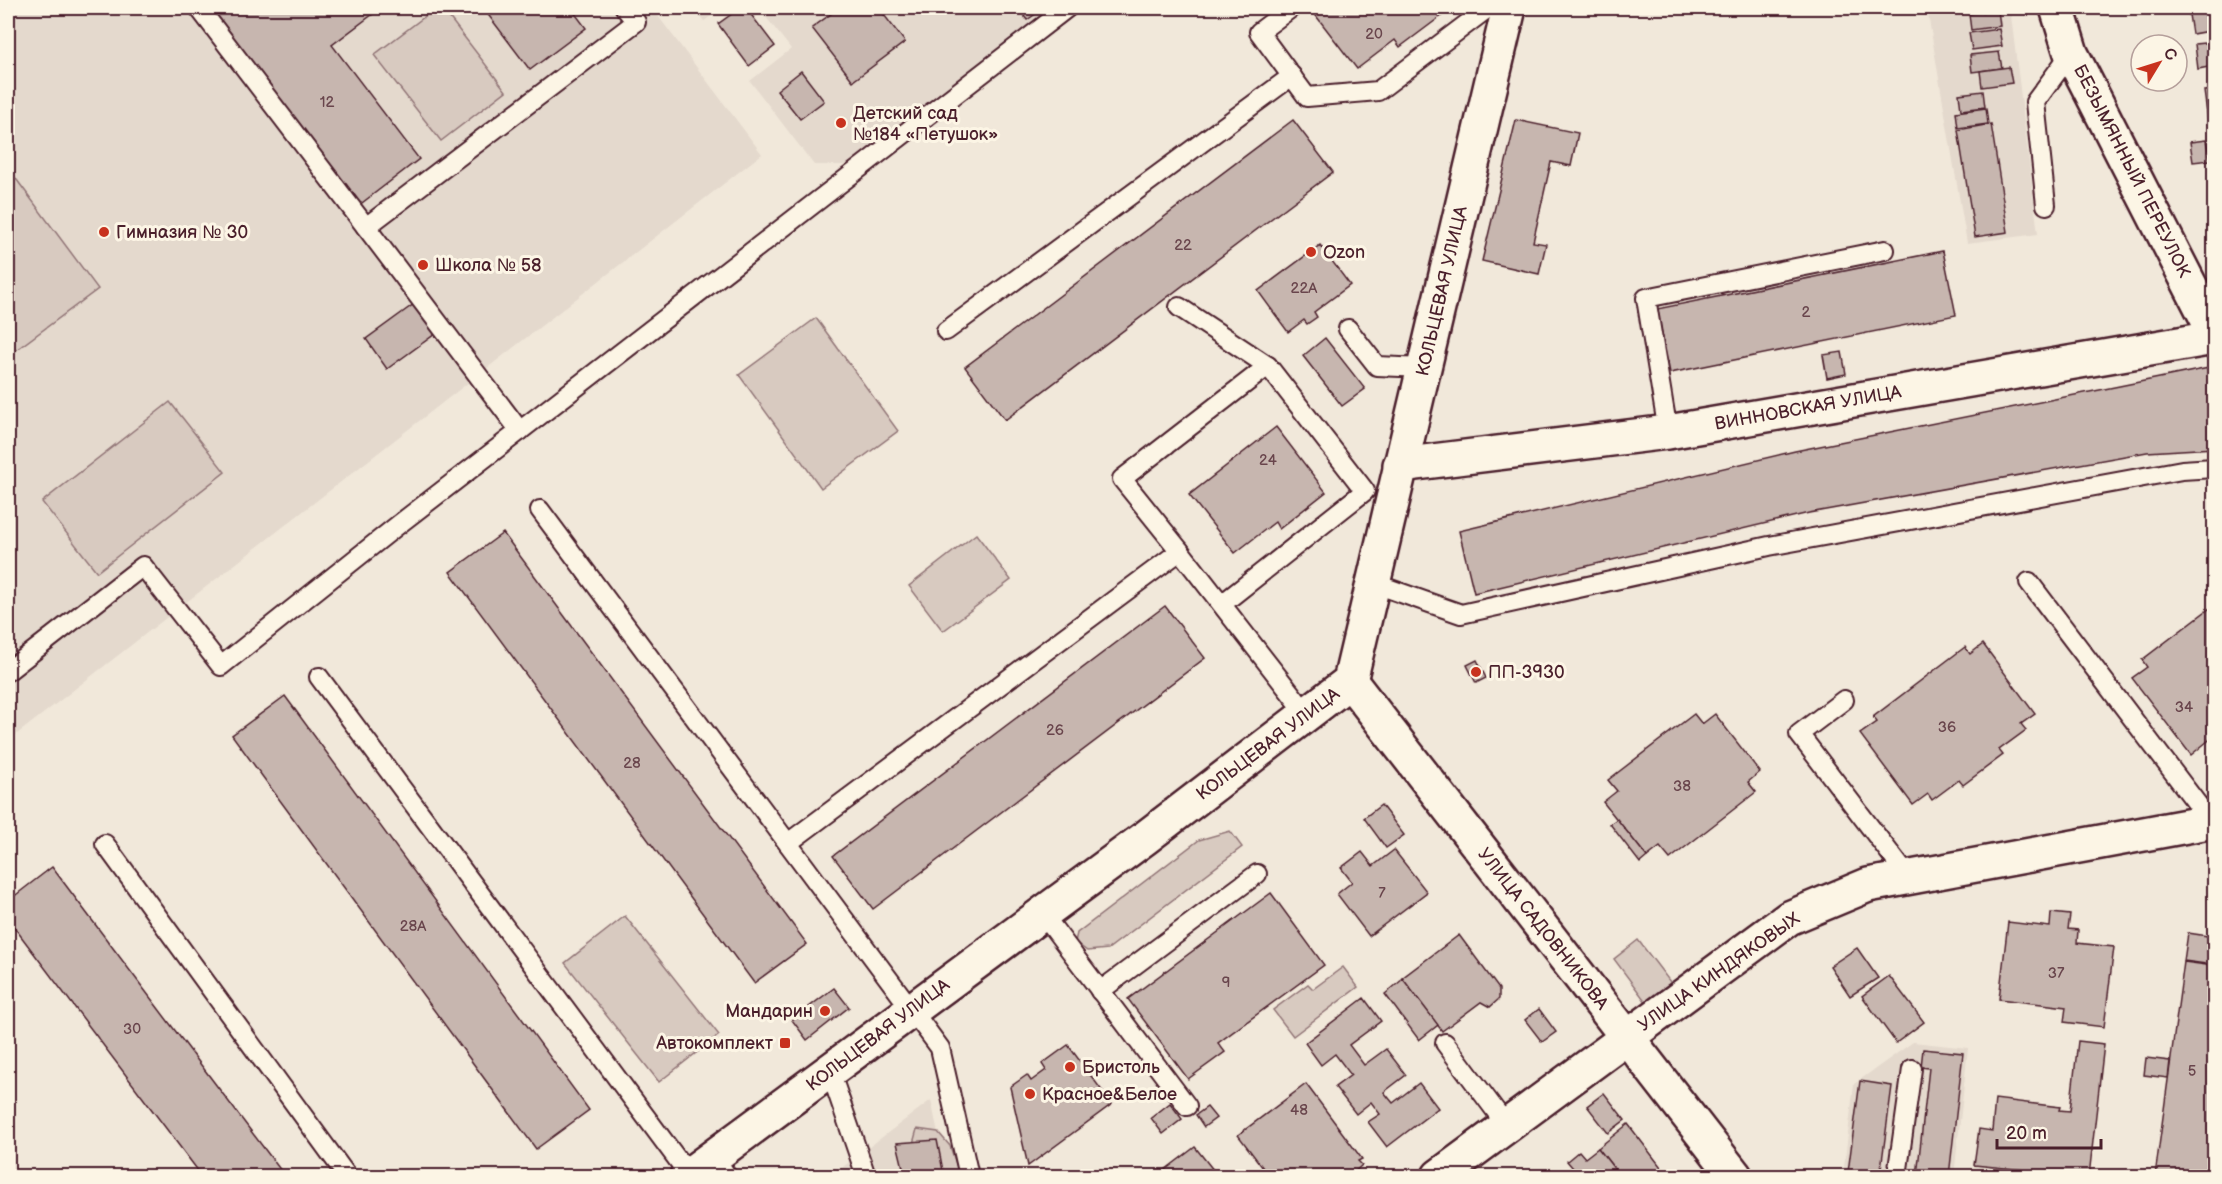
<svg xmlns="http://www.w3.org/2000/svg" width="2222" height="1184" font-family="'Balsamiq Sans',sans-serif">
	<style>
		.built { fill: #e4d9cd }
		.green { fill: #d8cac0; stroke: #917476; stroke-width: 1.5 }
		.building { fill: #c7b6af; stroke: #4a1f2b; stroke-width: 1.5 }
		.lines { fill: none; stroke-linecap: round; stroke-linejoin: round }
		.service-casing { stroke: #4a1f2b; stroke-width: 22 }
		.minor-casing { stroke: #4a1f2b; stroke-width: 38 }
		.tertiary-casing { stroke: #4a1f2b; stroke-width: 38 }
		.service { stroke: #fcf5e5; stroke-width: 18 }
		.minor { stroke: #fcf5e5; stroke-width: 33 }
		.tertiary { stroke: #fcf5e5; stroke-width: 33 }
		.poi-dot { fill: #c8321e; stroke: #fcf5e5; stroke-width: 2 }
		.labels { text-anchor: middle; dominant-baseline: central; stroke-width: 6; stroke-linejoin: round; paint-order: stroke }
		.number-label { font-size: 15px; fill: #69454c }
		.poi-label { font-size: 18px; fill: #4a1f2b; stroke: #fcf5e5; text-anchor: start }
		.street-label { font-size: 18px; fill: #4a1f2b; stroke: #fcf5e5 }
	</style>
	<rect width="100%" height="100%" fill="#f1e8da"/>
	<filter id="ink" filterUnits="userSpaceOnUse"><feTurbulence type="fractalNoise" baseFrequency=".0167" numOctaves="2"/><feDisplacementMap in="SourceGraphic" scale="12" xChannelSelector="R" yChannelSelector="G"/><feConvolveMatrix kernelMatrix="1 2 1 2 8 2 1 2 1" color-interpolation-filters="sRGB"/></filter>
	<g filter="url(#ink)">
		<g class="built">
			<polygon points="8,8 652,8 762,154 8,741"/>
			<polygon points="694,8 723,8 704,21"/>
			<polygon points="759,8 1051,8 846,165 814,165 750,81 791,49"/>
			<polygon points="1927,8 2010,8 2038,234 1967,243"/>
			<polygon points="1913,1042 1968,1048 1954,1176 1843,1176 1854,1084"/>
			<polygon points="931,1100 947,1176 831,1176"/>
		</g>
		<g class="green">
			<polygon points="436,8 442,8 506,91 441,141 374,55"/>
			<polygon points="8,168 98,289 8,356"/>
			<polygon points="816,318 898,431 821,488 739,375"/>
			<polygon points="170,402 225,472 97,572 42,502"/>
			<polygon points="976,534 1011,580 943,631 909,586"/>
			<polygon points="1230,831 1242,847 1108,949 1087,951 1075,942 1077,933 1199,840"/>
			<polygon points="625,916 719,1035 659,1082 565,963"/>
			<polygon points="1638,940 1674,987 1649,1006 1614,959"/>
			<polygon points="1343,967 1358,987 1293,1036 1273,1010 1308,984 1313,989"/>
			<polygon points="917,1129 938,1132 950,1146 960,1176 913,1176 909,1158"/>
		</g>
		<g class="building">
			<polygon points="208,8 381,8 332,45 419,159 358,206"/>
			<polygon points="483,8 571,8 586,28 530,70"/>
			<polygon points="740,8 746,8 775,46 749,66 718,24"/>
			<polygon points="839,8 886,8 881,11 905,42 853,81 812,28"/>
			<polygon points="933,8 950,8 939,16"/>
			<polygon points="1018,8 1044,8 1027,20"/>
			<polygon points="1310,8 1452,8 1400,47 1395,40 1357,69"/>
			<polygon points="2188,8 2214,8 2214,30 2192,34"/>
			<polygon points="1998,10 2000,26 1971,30 1969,14"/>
			<polygon points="1999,29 2002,46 1972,50 1969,33"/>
			<polygon points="2214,42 2214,66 2198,69 2195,44"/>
			<polygon points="1999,52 2002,68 1972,72 1970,55"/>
			<polygon points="2009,67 2012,83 1982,87 1980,71"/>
			<polygon points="801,71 824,101 800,119 777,90"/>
			<polygon points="2214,90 2214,159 2213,159 2204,91"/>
			<polygon points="1983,91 1985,107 1961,110 1959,94"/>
			<polygon points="1986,108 1988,124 1958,128 1956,112"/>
			<polygon points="1293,120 1333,172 1005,420 965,367"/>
			<polygon points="1516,120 1578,133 1571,166 1551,162 1533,242 1546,244 1539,274 1482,261"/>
			<polygon points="1991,124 2008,232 1975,237 1958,130"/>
			<polygon points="2206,140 2210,160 2193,162 2190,142"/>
			<polygon points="1320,245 1350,285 1314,312 1317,317 1307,324 1304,320 1288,332 1258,291"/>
			<polygon points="1943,251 1956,315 1670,373 1657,309"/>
			<polygon points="414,304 435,334 387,369 366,339"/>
			<polygon points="1325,338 1365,389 1342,406 1303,356"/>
			<polygon points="1842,352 1846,374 1827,378 1823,355"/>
			<polygon points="2214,367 2214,448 2147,452 1809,513 1474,593 1459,531 1795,451"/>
			<polygon points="1276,427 1326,492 1279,529 1275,522 1235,553 1189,495"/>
			<polygon points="503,533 807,944 754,983 450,572"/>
			<polygon points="2214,605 2214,736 2191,755 2132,678 2147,667 2142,660"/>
			<polygon points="1165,606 1205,658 873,909 833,856"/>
			<polygon points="1983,644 2035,714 2021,724 2026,730 1999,750 2003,755 1963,785 1959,780 1932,800 1928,794 1913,805 1860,734 1877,722 1873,717 1965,647 1970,654"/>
			<polygon points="1477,660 1486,678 1476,683 1467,665"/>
			<polygon points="285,696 589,1110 536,1149 232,735"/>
			<polygon points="1694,714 1702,724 1715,714 1760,772 1748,782 1756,792 1670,859 1660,847 1647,857 1603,802 1617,791 1608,780"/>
			<polygon points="1381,805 1404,835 1386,848 1364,818"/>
			<polygon points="1617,819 1647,857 1640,863 1610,824"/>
			<polygon points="1394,850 1427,892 1369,936 1337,894 1352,882 1341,868 1362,852 1373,866"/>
			<polygon points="52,867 201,1065 285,1176 202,1176 8,919 8,901"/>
			<polygon points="1271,893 1324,965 1218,1043 1225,1052 1188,1079 1128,999"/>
			<polygon points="2051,913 2070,915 2068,929 2078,930 2077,943 2114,947 2104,1027 2064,1022 2066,1007 1999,999 2008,922 2050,927"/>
			<polygon points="2188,933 2214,937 2214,965 2184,961"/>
			<polygon points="1459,935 1499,989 1499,999 1490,1007 1481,1002 1442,1031 1402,978"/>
			<polygon points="1857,948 1878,978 1850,996 1830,966"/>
			<polygon points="2184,962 2214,966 2214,1176 2155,1176"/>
			<polygon points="1889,976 1924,1022 1896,1043 1862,996"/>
			<polygon points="1403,979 1438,1025 1419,1040 1385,994"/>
			<polygon points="834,988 849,1007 807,1040 792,1020"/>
			<polygon points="1364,998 1381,1021 1349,1045 1364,1065 1386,1049 1406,1075 1384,1092 1393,1103 1419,1083 1438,1108 1387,1147 1368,1122 1380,1114 1371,1102 1356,1114 1335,1087 1351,1075 1335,1054 1321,1065 1305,1043"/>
			<polygon points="1539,1009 1556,1032 1542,1042 1525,1020"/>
			<polygon points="2078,1041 2104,1044 2089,1176 1974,1165 1979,1129 1992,1131 1995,1099 2060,1107 2059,1110 2070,1111"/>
			<polygon points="1068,1045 1112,1104 1028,1166 1010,1087 1027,1075 1031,1081 1046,1070 1042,1064"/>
			<polygon points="1923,1049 1963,1053 1949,1176 1917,1176 1929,1068 1921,1067"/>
			<polygon points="2146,1058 2170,1061 2168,1078 2144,1075"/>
			<polygon points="1860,1081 1892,1086 1880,1176 1848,1172"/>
			<polygon points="1306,1084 1362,1159 1358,1161 1362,1165 1350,1176 1269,1176 1238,1135"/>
			<polygon points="1604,1093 1625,1120 1608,1133 1587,1106"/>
			<polygon points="1170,1103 1182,1119 1163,1134 1151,1118"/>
			<polygon points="1207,1107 1216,1118 1204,1127 1196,1115"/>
			<polygon points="1628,1124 1667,1175 1665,1176 1620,1176 1598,1148"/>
			<polygon points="937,1140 944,1176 905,1176 897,1143"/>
			<polygon points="1195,1147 1218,1176 1157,1176"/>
			<polygon points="1598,1148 1620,1176 1561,1176 1573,1168 1567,1161 1579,1151 1585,1158"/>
		</g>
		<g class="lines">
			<defs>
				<g id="service">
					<polyline points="199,8 366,227 636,22 625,8"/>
					<polyline points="1291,8 1259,32 1307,97 1378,91 1484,11"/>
					<polyline points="2046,205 2035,102 2071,53"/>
					<polyline points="366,227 520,431"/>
					<polyline points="1179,307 1268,366 1365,491 1222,604"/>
					<polyline points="1348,329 1377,366 1424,368"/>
					<polyline points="946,331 1292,76"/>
					<polyline points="1668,432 1646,298 1885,250"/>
					<polyline points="540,510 940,1048 969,1176"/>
					<polyline points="1180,551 1122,479 1268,366"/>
					<polyline points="2029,582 2211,822"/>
					<polyline points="1373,583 1461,614 1769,546 2182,470 2214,468"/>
					<polyline points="8,671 143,566 221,666 398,525 1067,8"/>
					<polyline points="319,677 689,1175"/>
					<polyline points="1844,700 1799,734 1909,878"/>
					<polyline points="788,843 1180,551 1307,714"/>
					<polyline points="105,844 347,1176"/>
					<polyline points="1042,913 1187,1106"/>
					<polyline points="1100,991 1257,874"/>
					<polyline points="1445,1043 1507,1126"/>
					<polyline points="830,1071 866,1176"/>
					<polyline points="714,1157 727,1176"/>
					<polyline points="1897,1176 1912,1069"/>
				</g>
				<g id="minor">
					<polyline points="2057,8 2071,53 2214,332"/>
					<polyline points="1400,465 1668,432 2214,338"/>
					<polyline points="1350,681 1735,1176"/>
					<polyline points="1439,1176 1789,918 1868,885 2214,821"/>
				</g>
				<polyline id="tertiary" points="687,1176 1145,838 1350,681 1509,8"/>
			</defs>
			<use href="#service" class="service-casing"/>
			<use href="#minor" class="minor-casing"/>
			<use href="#tertiary" class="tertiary-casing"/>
			<use href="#service" class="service"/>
			<use href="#minor" class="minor"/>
			<use href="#tertiary" class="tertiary"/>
		</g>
	</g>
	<g class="poi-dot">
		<circle cx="841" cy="123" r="6"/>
		<circle cx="104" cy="232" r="6"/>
		<circle cx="1311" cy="252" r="6"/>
		<circle cx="423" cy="265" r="6"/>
		<circle cx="1476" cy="672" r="6"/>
		<circle cx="825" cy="1011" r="6"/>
		<rect x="779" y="1037" width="12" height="12" rx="3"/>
		<circle cx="1070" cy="1067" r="6"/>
		<circle cx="1030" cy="1094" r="6"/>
	</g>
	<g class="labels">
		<g class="number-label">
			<text x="1374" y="34">20</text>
			<text x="327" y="102">12</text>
			<text x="1183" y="245">22</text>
			<text x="1304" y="288">22А</text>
			<text x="1806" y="312">2</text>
			<text x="1268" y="460">24</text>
			<text x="2184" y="707">34</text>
			<text x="1947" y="727">36</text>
			<text x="1055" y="730">26</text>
			<text x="632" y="763">28</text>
			<text x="1682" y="786">38</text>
			<text x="1382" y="893">7</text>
			<text x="413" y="926">28А</text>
			<text x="2056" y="973">37</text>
			<text x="1226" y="982">9</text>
			<text x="132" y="1029">30</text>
			<text x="2192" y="1071">5</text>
			<text x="1299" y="1110">48</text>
		</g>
		<g class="poi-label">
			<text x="853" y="113">Детский сад<tspan x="853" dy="21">№184 «Петушок»</tspan></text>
			<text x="116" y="232">Гимназия № 30</text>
			<text x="1323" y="252">Ozon</text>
			<text x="435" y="265">Школа № 58</text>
			<text x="1488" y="672">ПП-3930</text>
			<text x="813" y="1011" text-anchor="end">Мандарин</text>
			<text x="773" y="1043" text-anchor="end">Автокомплект</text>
			<text x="1082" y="1067">Бристоль</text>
			<text x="1042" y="1094">Красное&amp;Белое</text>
		</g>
		<g class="street-label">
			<text transform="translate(2132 171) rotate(63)">БЕЗЫМЯННЫЙ ПЕРЕУЛОК</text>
			<text transform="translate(1442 291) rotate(-77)">КОЛЬЦЕВАЯ УЛИЦА</text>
			<text transform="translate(1808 408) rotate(-10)">ВИННОВСКАЯ УЛИЦА</text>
			<text transform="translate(1268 744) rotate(-37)">КОЛЬЦЕВАЯ УЛИЦА</text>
			<text transform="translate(1543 929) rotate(52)">УЛИЦА САДОВНИКОВА</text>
			<text transform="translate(1719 972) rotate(-35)">УЛИЦА КИНДЯКОВЫХ</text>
			<text transform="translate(878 1035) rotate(-37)">КОЛЬЦЕВАЯ УЛИЦА</text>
		</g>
	</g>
	<rect width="2222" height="1184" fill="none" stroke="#fcf5e5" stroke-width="30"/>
	<rect x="15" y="15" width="2192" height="1154" fill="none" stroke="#4a1f2b" stroke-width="2" filter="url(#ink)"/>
	<g transform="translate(2159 63) rotate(52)"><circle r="28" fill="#fcf5e5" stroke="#b59f9b" stroke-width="1.5"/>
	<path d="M0-4.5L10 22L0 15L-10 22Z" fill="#c8321e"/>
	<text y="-9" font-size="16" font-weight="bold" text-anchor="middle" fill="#4a1f2b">С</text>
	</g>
	<path d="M1997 1139v9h104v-9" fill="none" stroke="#4a1f2b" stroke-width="3"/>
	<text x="2006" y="1139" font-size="18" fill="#4a1f2b" stroke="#fcf5e5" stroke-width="4.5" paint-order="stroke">20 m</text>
</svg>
